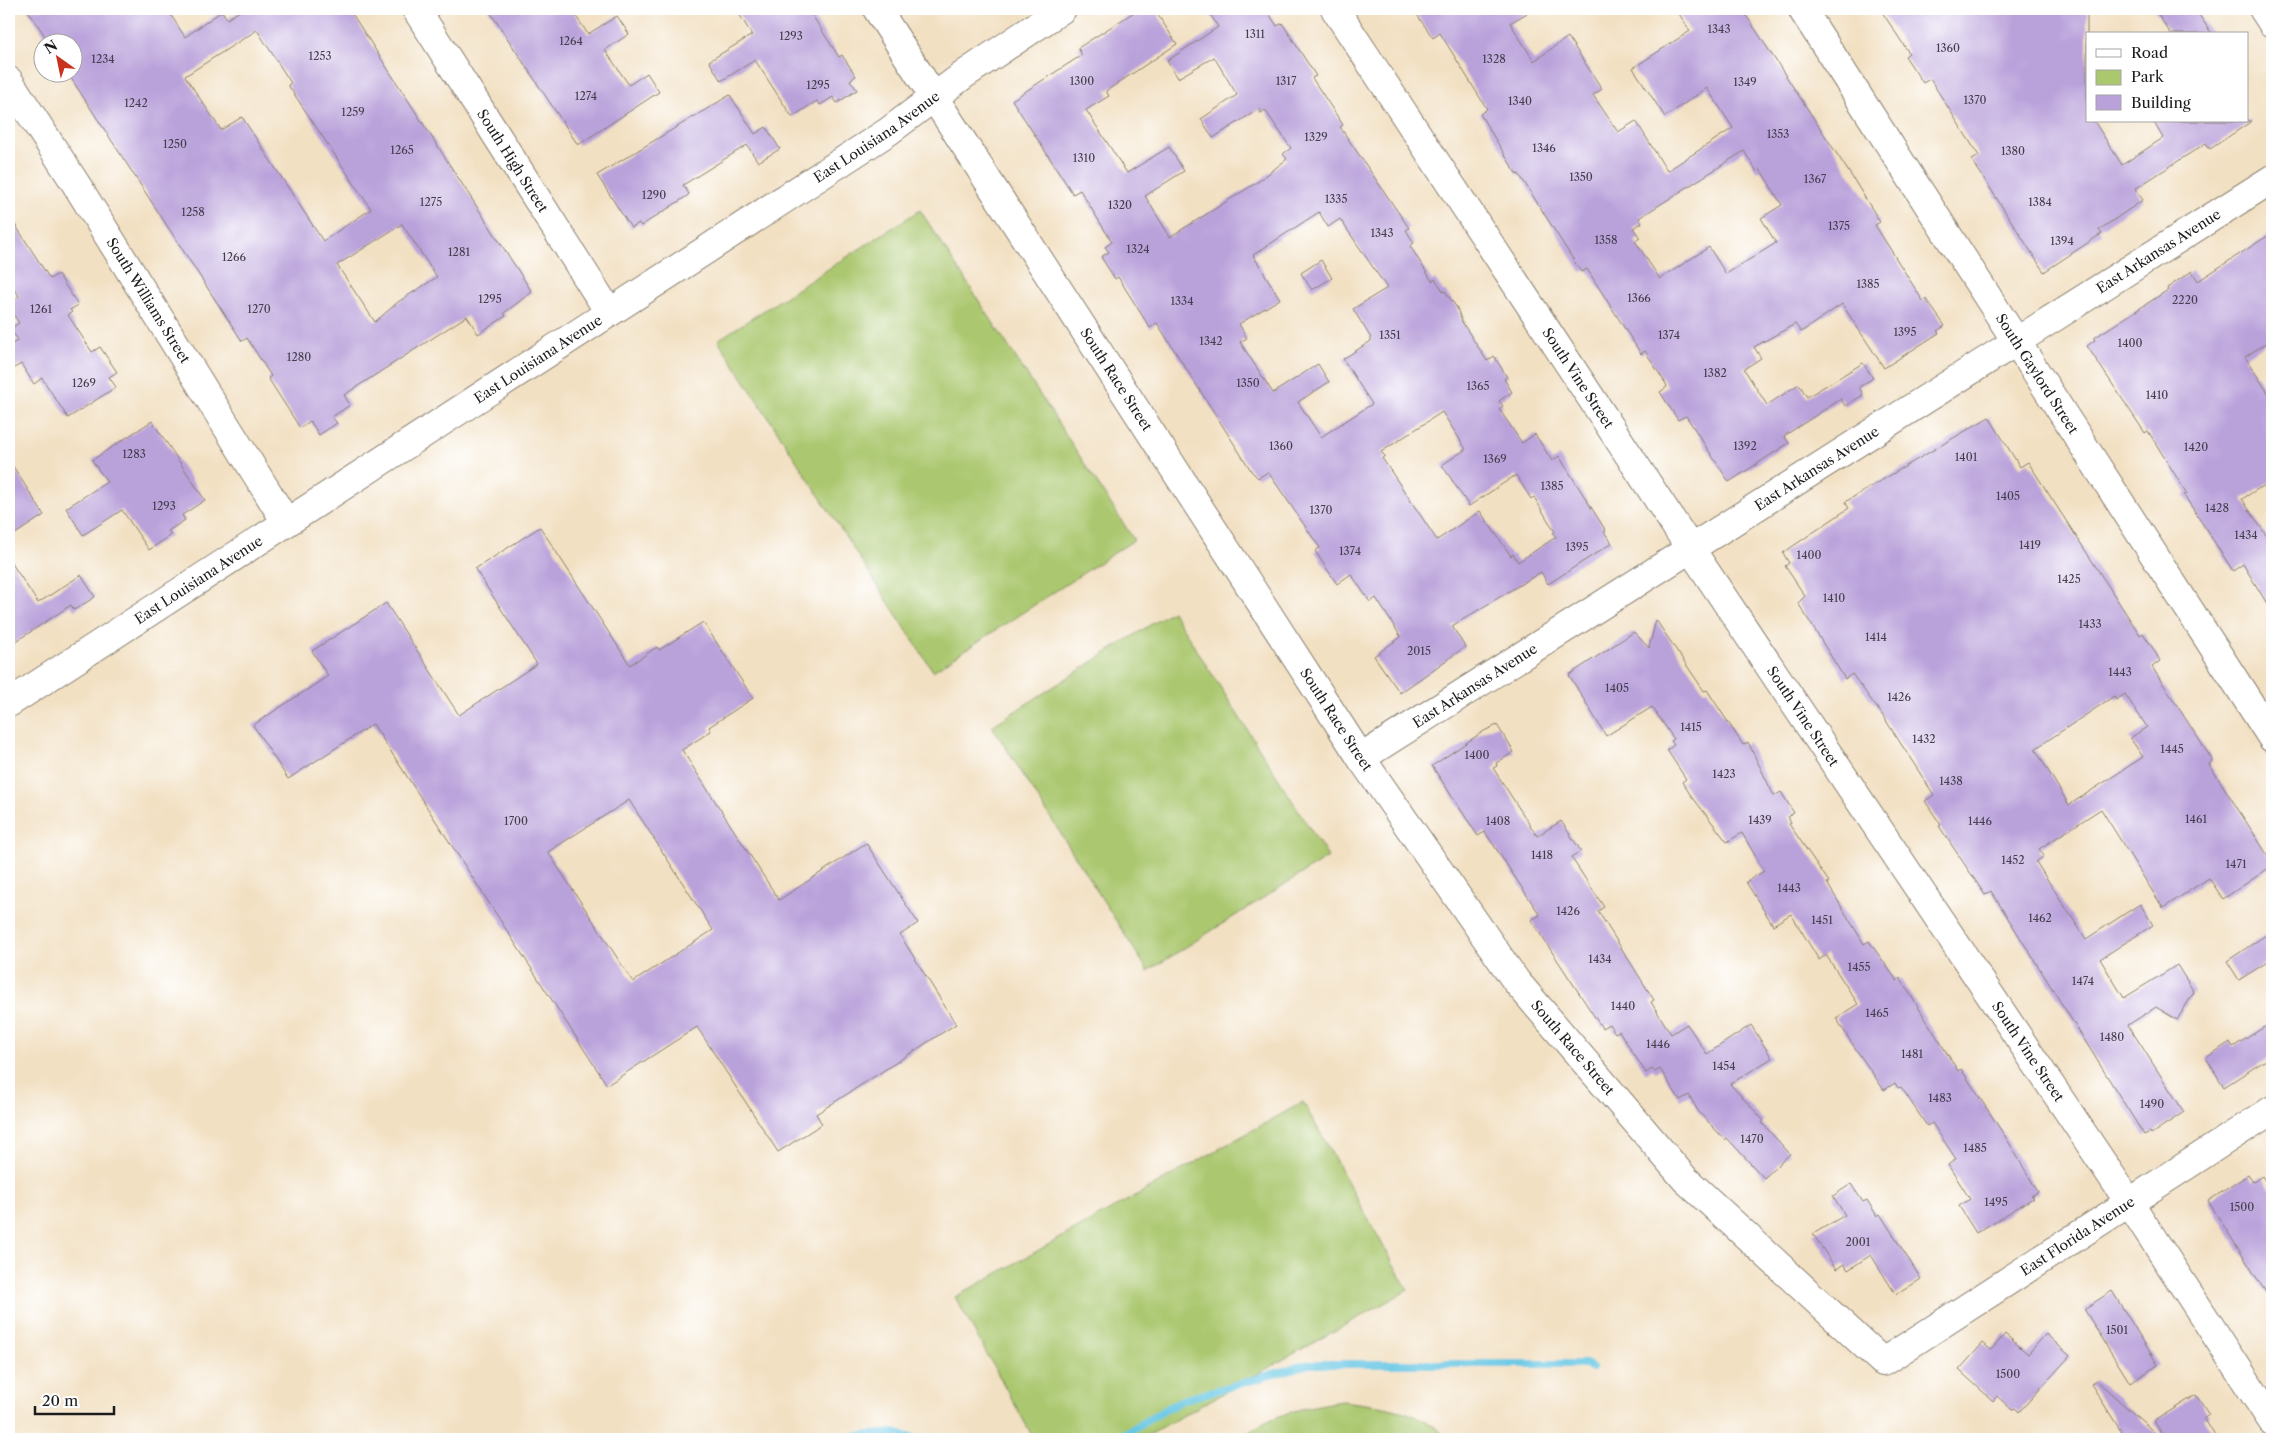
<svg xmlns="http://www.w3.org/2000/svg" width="2281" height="1448" font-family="'Libre Caslon Text',serif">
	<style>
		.green { fill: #abc86f; stroke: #647246 }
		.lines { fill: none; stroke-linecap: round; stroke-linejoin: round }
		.stream { stroke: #65c6e3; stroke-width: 8 }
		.building { fill: #b9a1da; fill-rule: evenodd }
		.minor-casing { stroke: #877e6f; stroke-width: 30 }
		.tertiary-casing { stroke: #877e6f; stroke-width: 30 }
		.minor { stroke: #fff; stroke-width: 28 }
		.tertiary { stroke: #fff; stroke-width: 28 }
		.labels { text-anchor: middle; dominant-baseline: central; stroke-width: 4; stroke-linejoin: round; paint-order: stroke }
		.number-label { font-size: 11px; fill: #433d4c }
		.street-label { font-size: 14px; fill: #1c1c1c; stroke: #fff }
	</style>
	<rect width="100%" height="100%" fill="#fff"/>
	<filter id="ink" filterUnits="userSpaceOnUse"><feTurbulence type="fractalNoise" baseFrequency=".02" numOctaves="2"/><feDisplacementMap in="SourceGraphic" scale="10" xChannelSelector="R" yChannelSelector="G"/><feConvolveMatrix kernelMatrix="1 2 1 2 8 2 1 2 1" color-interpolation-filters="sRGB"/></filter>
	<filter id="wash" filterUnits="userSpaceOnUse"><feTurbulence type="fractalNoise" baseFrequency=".0096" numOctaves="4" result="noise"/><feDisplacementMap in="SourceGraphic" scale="20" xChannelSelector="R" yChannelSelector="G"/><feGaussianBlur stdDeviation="1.12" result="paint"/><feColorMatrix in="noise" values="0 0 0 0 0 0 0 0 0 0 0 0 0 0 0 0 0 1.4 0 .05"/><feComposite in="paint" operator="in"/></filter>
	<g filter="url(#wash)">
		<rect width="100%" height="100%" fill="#f2e0c2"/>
		<g class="green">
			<polygon points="920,210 1134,540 933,671 718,340"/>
			<polygon points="1172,611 1328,857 1148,971 992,726"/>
			<polygon points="1303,1102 1408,1290 1141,1439 1034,1439 955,1297"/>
			<path d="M 1342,1401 C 1379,1406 1422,1409 1448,1439 L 1240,1439 C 1270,1414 1305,1407 1342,1401 Z"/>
		</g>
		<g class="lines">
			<g class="stream">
				<polyline points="829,1439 894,1433 917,1439"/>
				<polyline points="1115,1439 1182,1400 1309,1364 1586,1364 1592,1368"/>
			</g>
		</g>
		<g id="blocks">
			<g class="building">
				<path d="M 27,9 L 167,9 L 185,37 L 222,11 L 227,19 L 243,9 L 349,9 L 532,292 L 504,313 L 506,316 L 478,334 L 467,316 L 344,395 L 350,405 L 332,417 L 337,423 L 319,435 L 310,421 L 300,428 L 268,378 L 271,376 L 247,338 L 242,341 L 67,72 L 72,72 L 72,42 L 49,42 ZM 257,30 L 291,83 L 288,85 L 371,209 L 323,241 L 242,117 L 221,130 L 185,76 ZM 402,224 L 437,277 L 398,302 L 375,322 L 337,265 Z"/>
				<polygon points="488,9 571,9 588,34 617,16 629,34 605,50 629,85 647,73 659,92 578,145"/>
				<polygon points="736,9 808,9 839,57 842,55 856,76 850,80 857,90 837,103 833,97 820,105 817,101 792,117 755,60 721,81 709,61 752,35"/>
				<path d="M 1139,9 L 1154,9 L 1177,44 L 1106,91 L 1109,96 L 1086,110 L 1127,173 L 1169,147 L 1184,171 L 1145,196 L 1170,237 L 1259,181 L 1287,159 L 1283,154 L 1291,148 L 1265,110 L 1261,113 L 1259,109 L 1213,138 L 1201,119 L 1237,95 L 1214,57 L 1178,78 L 1167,61 L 1218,27 L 1207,9 L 1266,9 L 1277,26 L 1282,23 L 1316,76 L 1312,78 L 1343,125 L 1340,127 L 1409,228 L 1406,230 L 1414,243 L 1410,246 L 1432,281 L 1435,279 L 1444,292 L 1445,291 L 1457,308 L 1462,322 L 1487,361 L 1494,356 L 1507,377 L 1504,379 L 1512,392 L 1499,401 L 1503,406 L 1499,409 L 1522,443 L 1535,434 L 1552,461 L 1559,456 L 1606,531 L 1604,532 L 1612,543 L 1548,584 L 1541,572 L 1452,626 L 1465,647 L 1400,693 L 1374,656 L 1401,637 L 1376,598 L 1370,602 L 1351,574 L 1337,584 L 1315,551 L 1320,548 L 1268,472 L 1258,478 L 1252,472 L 1157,323 L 1150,328 L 1118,277 L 1115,279 L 1101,257 L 1109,252 L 1105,247 L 1112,242 L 1080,190 L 1073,194 L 1012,100 L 1082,55 L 1078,48 ZM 1319,212 L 1328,227 L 1340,219 L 1387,288 L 1353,309 L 1371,338 L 1371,341 L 1343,359 L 1372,404 L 1321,437 L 1298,402 L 1329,382 L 1318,364 L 1273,393 L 1240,342 L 1247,338 L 1239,324 L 1280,299 L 1253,255 ZM 1442,412 L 1466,449 L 1442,465 L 1469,506 L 1516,475 L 1531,499 L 1534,497 L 1555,532 L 1553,533 L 1556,537 L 1518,562 L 1513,554 L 1511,556 L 1480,511 L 1437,540 L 1382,458 L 1385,456 L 1381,452 Z"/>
				<path d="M 1413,9 L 1534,9 L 1510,23 L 1534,61 L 1568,37 L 1602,89 L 1593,95 L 1618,132 L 1636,121 L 1667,171 L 1733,128 L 1707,88 L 1665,117 L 1633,68 L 1690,31 L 1676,9 L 1742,9 L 1854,180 L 1880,222 L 1875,225 L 1923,301 L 1926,299 L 1945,326 L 1937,331 L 1939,333 L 1884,368 L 1842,304 L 1801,332 L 1795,324 L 1754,347 L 1761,358 L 1744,369 L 1767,405 L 1799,384 L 1807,397 L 1863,363 L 1873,378 L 1859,387 L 1863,395 L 1845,406 L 1841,399 L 1784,436 L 1789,443 L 1729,482 L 1686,416 L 1678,420 L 1660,392 L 1667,387 L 1666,384 L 1645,351 L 1641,354 L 1587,269 L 1581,272 L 1519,174 L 1517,175 L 1480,114 L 1487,109 L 1440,33 L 1433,38 ZM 1744,151 L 1757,172 L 1760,169 L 1782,205 L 1761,218 L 1776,243 L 1726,274 L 1709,247 L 1660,279 L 1635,241 L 1640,238 L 1633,228 L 1642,223 L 1639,218 Z"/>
				<polygon points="1880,9 2087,9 2087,121 2094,121 2122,165 2163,138 2153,121 2252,121 2210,149 2206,143 2135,189 2143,200 2099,230 2102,234 2098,236 2044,272 1972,160 1979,156 1930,79 1923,83 1905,56 1909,53"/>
				<polygon points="2154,9 2195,9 2212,34 2171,34"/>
				<polygon points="730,95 755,134 766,127 780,149 758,162 747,145 683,185 689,194 687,196 641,226 639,223 631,228 597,175"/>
				<polygon points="9,215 50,279 58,274 78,305 70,310 72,312 68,315 92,352 100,347 117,372 109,377 116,387 68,418 42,378 34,384 21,364 9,371 9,346 18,340 10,329 19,323 9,308 9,303 19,296 9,280"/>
				<polygon points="2272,233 2272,339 2245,357 2272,399 2272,480 2242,499 2272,544 2272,612 2243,564 2233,571 2184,495 2187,494 2148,431 2145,433 2087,346 2095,340 2094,338 2168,290 2167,288 2192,271 2198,281"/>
				<polygon points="1321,260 1332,278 1312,290 1301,273"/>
				<path d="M 1989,417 L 2020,467 L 2028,462 L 2140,635 L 2143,633 L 2154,650 L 2160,661 L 2152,667 L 2213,761 L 2209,764 L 2272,862 L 2272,866 L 2223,899 L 2209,878 L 2163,908 L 2101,809 L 2039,849 L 2044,856 L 2036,862 L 2086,939 L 2140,904 L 2153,925 L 2100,959 L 2124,998 L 2177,965 L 2194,992 L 2177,1020 L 2156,1007 L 2128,1025 L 2184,1112 L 2151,1134 L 2150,1132 L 2144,1135 L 1991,891 L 1985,895 L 1939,826 L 1941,825 L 1925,801 L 1934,795 L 1883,716 L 1852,674 L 1845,679 L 1829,653 L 1798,603 L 1805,596 L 1785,566 L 1789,563 L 1783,553 L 1849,508 L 1845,502 ZM 2125,694 L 2147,727 L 2130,738 L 2143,757 L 2069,805 L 2035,749 L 2114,696 L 2116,700 Z"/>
				<polygon points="152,421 205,500 182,515 185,520 168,531 171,535 149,550 122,510 83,535 66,508 107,482 92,460"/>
				<polygon points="9,460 44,515 9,538"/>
				<path d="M 540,527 L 630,665 L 657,647 L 659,650 L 703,622 L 753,698 L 709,727 L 711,731 L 682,750 L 779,900 L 866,843 L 918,923 L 900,935 L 956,1024 L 816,1114 L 822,1124 L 778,1152 L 697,1027 L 607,1085 L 373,724 L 288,779 L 253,725 L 328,676 L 312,651 L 386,603 L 459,715 L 537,664 L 475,569 ZM 629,800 L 713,930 L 633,982 L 548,852 Z"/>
				<polygon points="9,559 38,603 81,575 95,597 74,610 71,605 9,646"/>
				<polygon points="1656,620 1704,691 1707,690 1743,745 1748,742 1774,796 1781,792 1794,813 1787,817 1791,823 1789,824 1829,882 1827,883 1864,944 1869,941 1897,981 1900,978 1958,1071 1961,1069 2008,1141 2038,1192 2031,1196 2033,1198 1976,1233 1959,1206 1970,1199 1948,1165 1956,1159 1932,1123 1927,1126 1901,1087 1898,1088 1895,1083 1884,1090 1851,1042 1836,1018 1858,1004 1826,955 1819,960 1791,914 1773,925 1746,882 1764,871 1742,833 1727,842 1690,794 1682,782 1686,779 1667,750 1674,745 1671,741 1674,739 1652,707 1606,736 1569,675 1634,632 1649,648"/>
				<polygon points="1497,725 1514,752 1496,763 1497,766 1493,768 1537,836 1561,821 1581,851 1571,857 1604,907 1598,911 1654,1000 1651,1002 1671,1034 1687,1024 1707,1054 1751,1025 1772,1058 1730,1084 1764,1121 1762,1123 1790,1154 1764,1178 1727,1138 1725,1140 1698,1111 1689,1095 1680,1100 1660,1069 1655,1072 1652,1069 1646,1073 1619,1031 1615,1033 1609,1024 1602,1028 1531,920 1540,915 1485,832 1478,836 1432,766 1484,731"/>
				<polygon points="2272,931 2272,959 2239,980 2227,961"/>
				<polygon points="2272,1022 2272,1056 2224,1087 2206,1058 2230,1042 2233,1047"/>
				<polygon points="2248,1175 2253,1182 2262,1176 2272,1191 2272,1302 2208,1201"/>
				<polygon points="1851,1184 1863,1202 1867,1200 1877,1216 1880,1214 1921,1279 1896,1295 1871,1255 1848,1270 1844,1264 1836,1269 1813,1234 1845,1215 1833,1196"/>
				<polygon points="2112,1291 2158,1365 2130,1383 2084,1309"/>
				<polygon points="2005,1334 2028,1354 2046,1334 2070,1356 2019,1412 2015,1408 2012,1410 1997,1396 1993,1401 1959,1370 1983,1343 1991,1350"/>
				<polygon points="2096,1380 2162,1439 2126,1439 2091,1384"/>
				<polygon points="2196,1395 2209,1415 2204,1418 2217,1439 2165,1439 2154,1421"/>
			</g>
		</g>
	</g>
	<g filter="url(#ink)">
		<use href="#blocks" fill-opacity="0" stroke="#877e6f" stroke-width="1"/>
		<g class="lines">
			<defs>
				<g id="minor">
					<path id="s1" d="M 416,9 L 609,312"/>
					<path id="s2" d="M 877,9 L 1361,758 L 1516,981 L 1685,1179 L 1883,1362 L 2272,1110"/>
					<path id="s3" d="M 1335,9 L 1690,548 L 2129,1202 L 2272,1421"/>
					<path id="s4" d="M 1802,9 L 2272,738"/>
					<polyline points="2263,9 2272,23"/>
					<path id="s5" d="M 9,81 L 76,184 L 286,522"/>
					<path id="s6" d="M 1361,758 L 2272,179"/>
				</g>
				<g id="tertiary">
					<path id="s7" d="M 9,703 L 889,131 L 965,74 L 1062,9"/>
				</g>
			</defs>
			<use href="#minor" class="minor-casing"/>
			<use href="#tertiary" class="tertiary-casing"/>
			<use href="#minor" class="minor"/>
			<use href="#tertiary" class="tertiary"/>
		</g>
	</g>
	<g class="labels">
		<g class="number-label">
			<text x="1719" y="29">1343</text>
			<text x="1255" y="34">1311</text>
			<text x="791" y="36">1293</text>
			<text x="571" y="41">1264</text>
			<text x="1948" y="48">1360</text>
			<text x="320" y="56">1253</text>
			<text x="103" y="59">1234</text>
			<text x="1494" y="59">1328</text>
			<text x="1082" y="81">1300</text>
			<text x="1286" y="81">1317</text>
			<text x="1745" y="82">1349</text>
			<text x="818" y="85">1295</text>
			<text x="586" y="96">1274</text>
			<text x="1975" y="100">1370</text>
			<text x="1520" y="101">1340</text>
			<text x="136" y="103">1242</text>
			<text x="353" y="112">1259</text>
			<text x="1778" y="134">1353</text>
			<text x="1316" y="137">1329</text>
			<text x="175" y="144">1250</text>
			<text x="1544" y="148">1346</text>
			<text x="402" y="150">1265</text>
			<text x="2013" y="151">1380</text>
			<text x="1084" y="158">1310</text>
			<text x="1581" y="177">1350</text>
			<text x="1815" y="179">1367</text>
			<text x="654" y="195">1290</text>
			<text x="1336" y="199">1335</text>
			<text x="431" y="202">1275</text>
			<text x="2040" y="202">1384</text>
			<text x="1120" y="205">1320</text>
			<text x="193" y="212">1258</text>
			<text x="1839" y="226">1375</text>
			<text x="1382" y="233">1343</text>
			<text x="1606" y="240">1358</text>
			<text x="2062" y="241">1394</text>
			<text x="1138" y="249">1324</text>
			<text x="459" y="252">1281</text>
			<text x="234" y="257">1266</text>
			<text x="1868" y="284">1385</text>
			<text x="1639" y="298">1366</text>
			<text x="490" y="299">1295</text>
			<text x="2185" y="300">2220</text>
			<text x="1182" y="301">1334</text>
			<text x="41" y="309">1261</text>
			<text x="259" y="309">1270</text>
			<text x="1905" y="332">1395</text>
			<text x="1390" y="335">1351</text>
			<text x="1669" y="335">1374</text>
			<text x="1211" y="341">1342</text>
			<text x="2130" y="343">1400</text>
			<text x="299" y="357">1280</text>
			<text x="1715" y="373">1382</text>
			<text x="84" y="383">1269</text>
			<text x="1248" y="383">1350</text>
			<text x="1478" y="386">1365</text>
			<text x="2157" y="395">1410</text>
			<text x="1281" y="446">1360</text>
			<text x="1745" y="446">1392</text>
			<text x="2196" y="447">1420</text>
			<text x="134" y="454">1283</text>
			<text x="1966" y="457">1401</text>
			<text x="1495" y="459">1369</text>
			<text x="1552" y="486">1385</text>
			<text x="2008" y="496">1405</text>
			<text x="164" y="506">1293</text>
			<text x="2217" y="508">1428</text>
			<text x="1321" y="510">1370</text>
			<text x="2246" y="535">1434</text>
			<text x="2030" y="545">1419</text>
			<text x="1577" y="547">1395</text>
			<text x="1350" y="551">1374</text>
			<text x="1809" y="555">1400</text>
			<text x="2069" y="579">1425</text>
			<text x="1834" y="598">1410</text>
			<text x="2090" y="624">1433</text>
			<text x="1876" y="637">1414</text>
			<text x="1419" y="651">2015</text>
			<text x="2120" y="672">1443</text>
			<text x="1617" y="688">1405</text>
			<text x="1899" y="697">1426</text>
			<text x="1691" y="727">1415</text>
			<text x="1924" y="739">1432</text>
			<text x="2172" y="749">1445</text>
			<text x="1477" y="755">1400</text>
			<text x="1724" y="774">1423</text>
			<text x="1951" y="781">1438</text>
			<text x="2196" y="819">1461</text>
			<text x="1760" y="820">1439</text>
			<text x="516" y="821">1700</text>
			<text x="1498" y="821">1408</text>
			<text x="1980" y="821">1446</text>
			<text x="1542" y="855">1418</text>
			<text x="2013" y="860">1452</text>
			<text x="2236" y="864">1471</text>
			<text x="1789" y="888">1443</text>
			<text x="1568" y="911">1426</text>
			<text x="2040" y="918">1462</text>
			<text x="1822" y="920">1451</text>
			<text x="1600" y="959">1434</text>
			<text x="1859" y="967">1455</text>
			<text x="2083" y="981">1474</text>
			<text x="1623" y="1006">1440</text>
			<text x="1877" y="1013">1465</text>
			<text x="2112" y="1037">1480</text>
			<text x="1658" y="1044">1446</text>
			<text x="1912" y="1054">1481</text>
			<text x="1724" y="1066">1454</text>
			<text x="1940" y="1098">1483</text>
			<text x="2152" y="1104">1490</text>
			<text x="1752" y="1139">1470</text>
			<text x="1975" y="1148">1485</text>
			<text x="1996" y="1202">1495</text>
			<text x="2242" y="1207">1500</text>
			<text x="1858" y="1242">2001</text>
			<text x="2117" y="1330">1501</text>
			<text x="2008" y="1374">1500</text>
		</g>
		<g class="street-label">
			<text stroke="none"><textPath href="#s7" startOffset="1036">East Louisiana Avenue</textPath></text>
			<text stroke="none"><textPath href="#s1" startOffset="180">South High Street</textPath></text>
			<text stroke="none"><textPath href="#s6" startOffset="945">East Arkansas Avenue</textPath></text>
			<text stroke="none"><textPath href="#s5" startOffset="260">South Williams Street</textPath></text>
			<text stroke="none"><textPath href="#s7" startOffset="631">East Louisiana Avenue</textPath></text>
			<text stroke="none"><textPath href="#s4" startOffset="434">South Gaylord Street</textPath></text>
			<text stroke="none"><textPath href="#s3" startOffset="442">South Vine Street</textPath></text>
			<text stroke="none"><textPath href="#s2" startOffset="441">South Race Street</textPath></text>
			<text stroke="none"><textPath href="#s6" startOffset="540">East Arkansas Avenue</textPath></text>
			<text stroke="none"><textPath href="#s7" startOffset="226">East Louisiana Avenue</textPath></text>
			<text stroke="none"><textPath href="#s6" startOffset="135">East Arkansas Avenue</textPath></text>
			<text stroke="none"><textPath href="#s3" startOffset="848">South Vine Street</textPath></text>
			<text stroke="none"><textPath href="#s2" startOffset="846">South Race Street</textPath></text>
			<text stroke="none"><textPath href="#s2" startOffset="1251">South Race Street</textPath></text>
			<text stroke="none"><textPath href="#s3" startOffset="1252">South Vine Street</textPath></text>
			<text stroke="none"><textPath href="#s2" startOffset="1925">East Florida Avenue</textPath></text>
		</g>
	</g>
	<rect width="2281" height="1448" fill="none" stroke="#fff" stroke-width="30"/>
	<rect x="2086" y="32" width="162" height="90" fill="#ffffff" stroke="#a4a4a4"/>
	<rect x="2096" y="49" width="25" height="8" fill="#ffffff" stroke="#a4a4a4"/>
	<text x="2131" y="58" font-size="15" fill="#1c1c1c">Road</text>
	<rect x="2096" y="70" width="25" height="15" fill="#abc86f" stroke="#a4a4a4"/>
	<text x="2131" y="82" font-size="15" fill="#1c1c1c">Park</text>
	<rect x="2096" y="95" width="25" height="15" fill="#b9a1da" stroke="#a4a4a4"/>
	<text x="2131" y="108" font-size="15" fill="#1c1c1c">Building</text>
	<g transform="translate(58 58) rotate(327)"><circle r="24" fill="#ffffff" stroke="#a4a4a4"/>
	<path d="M0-4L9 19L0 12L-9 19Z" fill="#c8321e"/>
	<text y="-8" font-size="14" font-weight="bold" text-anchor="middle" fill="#1c1c1c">N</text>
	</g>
	<path d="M35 1406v8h79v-8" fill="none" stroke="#1c1c1c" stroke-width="2.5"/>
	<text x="42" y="1406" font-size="15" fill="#1c1c1c" stroke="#ffffff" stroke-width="4" paint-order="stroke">20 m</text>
</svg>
